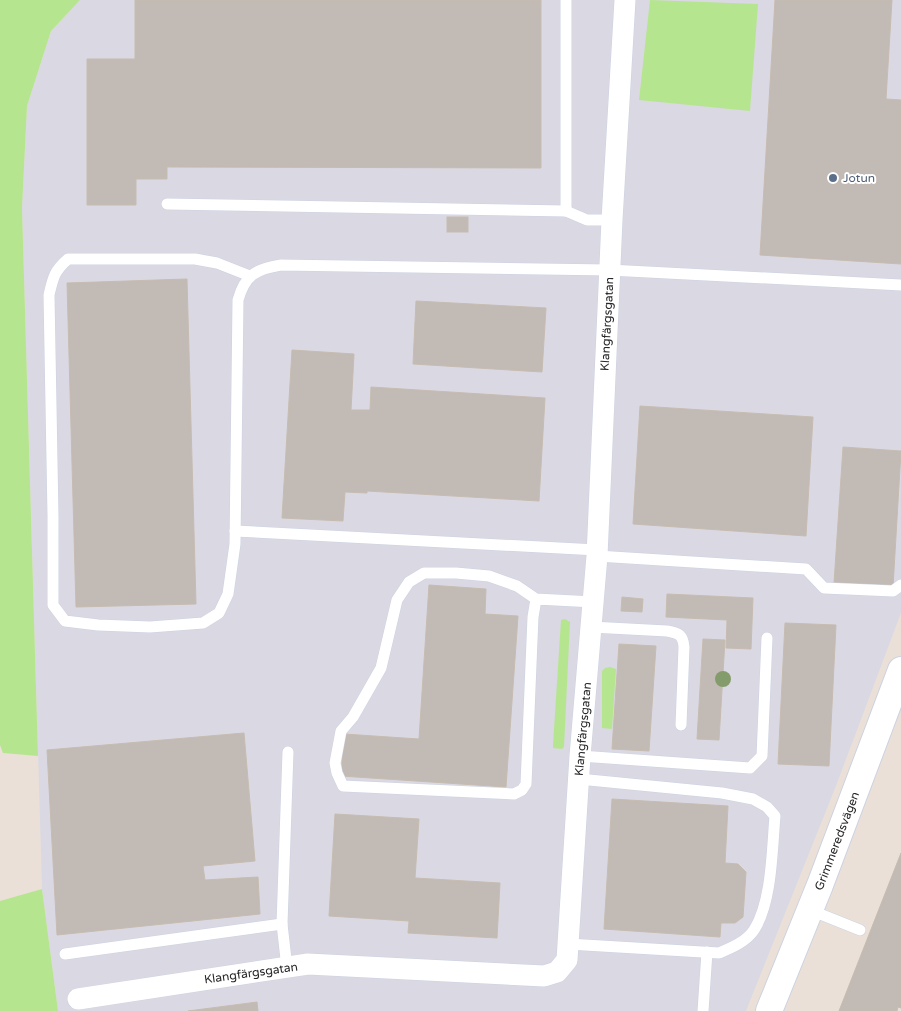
<svg xmlns="http://www.w3.org/2000/svg" width="901" height="1011" font-family="'Varela Round',sans-serif">
	<style>
		.industrial { fill: #dad8e2 }
		.green { fill: #b6e590 }
		.building { fill: #c2bab4; stroke: #c6bcb1 }
		.lines { fill: none; stroke-linecap: round; stroke-linejoin: round }
		.service-casing { stroke: #ccd3e1; stroke-width: 12 }
		.minor-casing { stroke: #ccd3e1; stroke-width: 22 }
		.tertiary-casing { stroke: #ccd3e1; stroke-width: 28 }
		.service { stroke: #fff; stroke-width: 11 }
		.minor { stroke: #fff; stroke-width: 21 }
		.tertiary { stroke: #fff; stroke-width: 26 }
		.tree { fill: #849c6c }
		.service-dot { fill: #5c6f8a; stroke: #fff; stroke-width: 2 }
		.labels { text-anchor: middle; dominant-baseline: central; stroke-width: 4; stroke-linejoin: round; paint-order: stroke }
		.service-label { font-size: 12px; fill: #4e5e75; stroke: #fff; text-anchor: start }
		.street-label { font-size: 12px; fill: #272727; stroke: #fff }
	</style>
	<rect width="100%" height="100%" fill="#ebe0d7"/>
	<polygon class="industrial" points="80,0 901,0 901,613 836,786 746,1011 58,1011 42,889 22,208 27,106 51,31"/>
	<g class="green">
		<polygon points="0,0 80,0 51,31 27,106 22,208 38,756 3,753 0,745"/>
		<polygon points="650,0 758,4 750,111 639,100"/>
		<polygon points="565,619 570,622 564,747 562,749 553,748 553,745 561,620"/>
		<polygon points="610,667 616,669 612,729 602,728 602,671 605,668"/>
		<polygon points="42,889 58,1011 0,1011 0,901"/>
	</g>
	<g class="building">
		<polygon points="135,0 541,0 541,168 167,167 167,179 136,179 136,205 87,205 87,59 135,59"/>
		<polygon points="775,0 892,0 886,99 901,100 901,264 760,255"/>
		<rect x="447" y="217" width="21" height="15"/>
		<polygon points="187,279 196,604 76,607 67,283"/>
		<polygon points="416,301 546,308 542,372 413,364"/>
		<polygon points="292,350 354,354 351,410 370,410 371,387 545,398 539,501 367,491 367,493 345,492 343,521 282,518"/>
		<polygon points="640,406 813,417 806,536 633,524"/>
		<polygon points="843,447 901,451 893,587 834,583"/>
		<polygon points="429,585 486,589 485,614 518,616 506,787 341,776 344,734 419,739"/>
		<polygon points="667,594 753,598 751,649 726,648 727,620 666,617"/>
		<polygon points="622,597 643,599 642,612 621,611"/>
		<polygon points="785,623 836,625 829,766 778,764"/>
		<polygon points="703,639 725,640 719,740 697,739"/>
		<polygon points="619,644 656,646 649,751 612,749"/>
		<polygon points="244,733 255,861 203,866 205,880 258,877 260,914 57,935 47,750"/>
		<polygon points="612,799 728,806 725,863 738,864 746,872 743,917 735,923 721,923 720,937 604,929"/>
		<polygon points="335,814 419,819 415,878 500,883 497,938 408,933 409,921 329,916"/>
		<polygon points="901,853 901,1008 898,1007 897,1011 839,1011"/>
		<polygon points="257,1002 258,1011 188,1011"/>
	</g>
	<g class="lines">
		<defs>
			<g id="service">
				<polyline points="167,204 566,211 587,220 612,220"/>
				<polyline points="566,211 566,0"/>
				<path d="M 250,276 L 217,263 L 195,259 L 68,259 C 54,271 53,278 49,295 L 53,516 L 53,605 L 65,621 L 98,625 L 150,627 L 203,623 L 219,613 L 228,594 L 235,544 L 238,300 C 245,275 256,269 281,265 L 609,270 L 901,285"/>
				<polyline points="235,531 597,550"/>
				<polyline points="597,556 806,569 824,588 893,591 901,585"/>
				<polyline points="536,599 533,617 526,784 522,790 514,794 343,786 337,773 335,763 341,731 353,717 381,668 397,600 409,582 424,573 456,573 489,576 517,586 536,599 594,602"/>
				<path d="M 591,627 L 667,631 C 679,633 683,635 684,647 L 681,725"/>
				<polyline points="580,756 750,768 762,756 767,638"/>
				<polyline points="810,910 860,930"/>
				<path d="M 568,944 L 719,953 C 731,948 746,942 754,930 C 772,902 772,850 775,816 L 767,807 L 753,799 L 722,793 L 579,779"/>
				<polyline points="65,954 282,924"/>
				<polyline points="287,968 282,924 288,752"/>
				<polyline points="703,1011 707,952"/>
			</g>
			<polyline id="minor" points="78,999 308,964 544,976 557,972 567,960 580,756 597,556 612,220 625,0"/>
			<polyline id="tertiary" points="769,1011 820,885 901,670"/>
		</defs>
		<use href="#service" class="service-casing"/>
		<use href="#minor" class="minor-casing"/>
		<use href="#tertiary" class="tertiary-casing"/>
		<use href="#service" class="service"/>
		<use href="#minor" class="minor"/>
		<use href="#tertiary" class="tertiary"/>
	</g>
	<circle class="tree" cx="723" cy="679" r="8"/>
	<circle class="service-dot" cx="833" cy="178" r="5"/>
	<g class="labels">
		<g class="service-label">
			<text x="843" y="178">Jotun</text>
		</g>
		<g class="street-label">
			<text transform="translate(607 324) rotate(-87)">Klangfärgsgatan</text>
			<text transform="translate(583 729) rotate(-85)">Klangfärgsgatan</text>
			<text transform="translate(837 841) rotate(-69)">Grimmeredsvägen</text>
			<text transform="translate(251 973) rotate(-8)">Klangfärgsgatan</text>
		</g>
	</g>
</svg>
